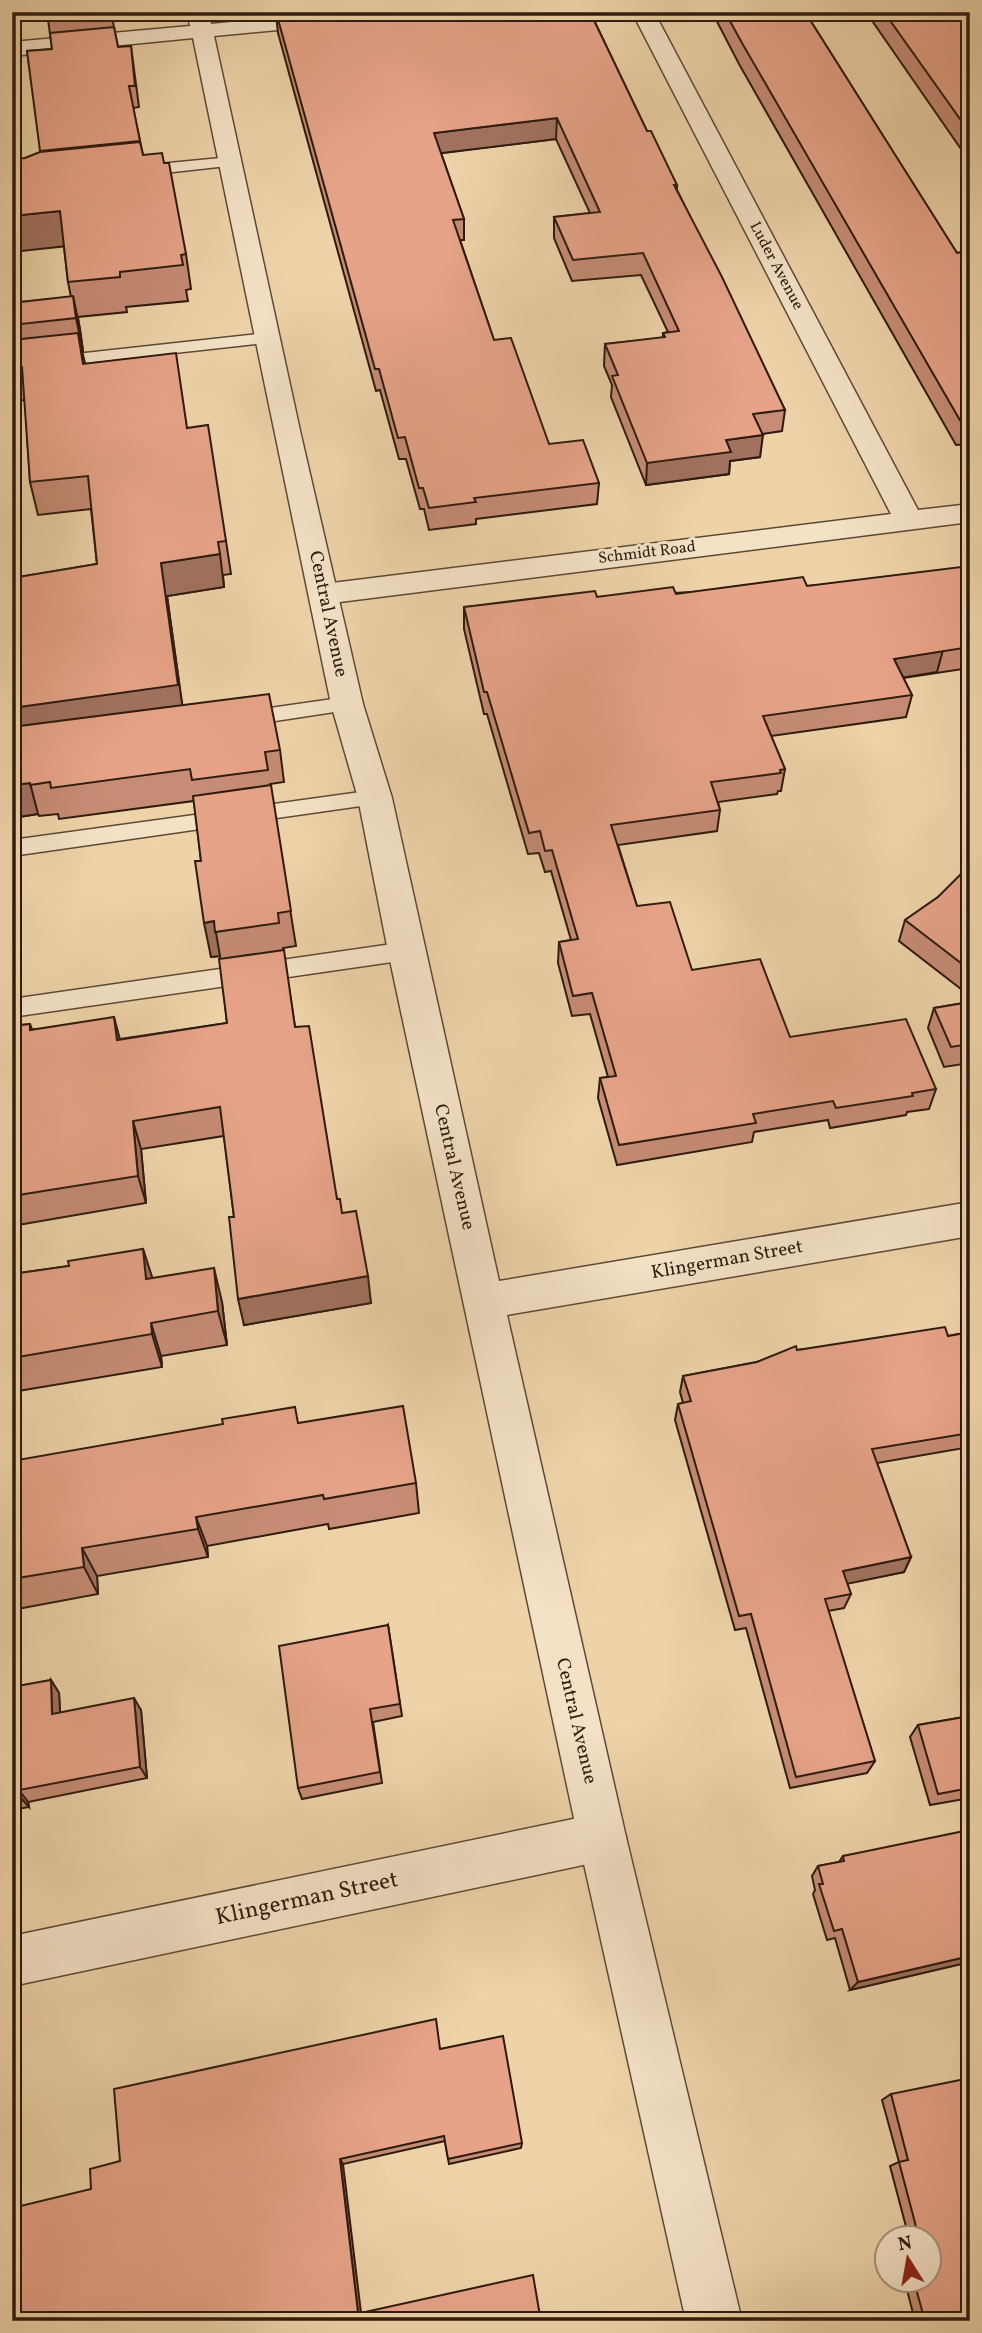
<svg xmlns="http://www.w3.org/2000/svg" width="982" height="2333" font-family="Vollkorn,serif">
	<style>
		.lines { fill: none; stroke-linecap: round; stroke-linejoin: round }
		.service-casing { stroke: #5e4936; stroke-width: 3 }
		.minor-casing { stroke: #5e4936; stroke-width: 3 }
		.tertiary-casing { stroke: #5e4936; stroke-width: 3 }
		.service { fill: #f4e2c7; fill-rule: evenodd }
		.minor { fill: #f4e2c7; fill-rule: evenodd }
		.tertiary { fill: #f4e2c7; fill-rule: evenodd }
		.wall { fill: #c68c75; stroke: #2e1b10; stroke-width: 2 }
		.shaded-wall { fill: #a1725f; stroke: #2e1b10; stroke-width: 2 }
		.building { fill: #e6a388; stroke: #2e1b10; stroke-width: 2 }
		.labels { text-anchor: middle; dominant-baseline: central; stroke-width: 6; stroke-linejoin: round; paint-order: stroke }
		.far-street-label { font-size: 16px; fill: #2e1b10; stroke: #f4e2c7 }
		.street-label { font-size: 19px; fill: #2e1b10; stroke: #f4e2c7 }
		.near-street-label { font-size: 23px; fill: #2e1b10; stroke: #f4e2c7 }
	</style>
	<rect width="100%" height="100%" fill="#eed3a9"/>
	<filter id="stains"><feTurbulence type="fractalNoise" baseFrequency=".00286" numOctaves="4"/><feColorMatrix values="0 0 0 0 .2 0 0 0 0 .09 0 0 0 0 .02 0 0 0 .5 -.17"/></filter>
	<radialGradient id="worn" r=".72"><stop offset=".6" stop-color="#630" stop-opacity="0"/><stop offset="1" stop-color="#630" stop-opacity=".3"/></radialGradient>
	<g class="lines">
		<defs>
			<g id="service">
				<polygon points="231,157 236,159 239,162 236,165 138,176 130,171 138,166"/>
				<polygon points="267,333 275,338 273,342 12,371 12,361"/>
				<polygon points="347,697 354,699 357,704 354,709 242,726 235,724 232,719 235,714 242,712"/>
				<polygon points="375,790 382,793 386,798 382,803 12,856 12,840"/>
				<polygon points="406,942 414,945 417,951 414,957 406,960 12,1017 12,999"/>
			</g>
			<g id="minor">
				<polygon points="632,12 654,12 918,510 970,504 970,522 324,604 313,601 309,594 313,587 324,584 891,514"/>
				<polygon points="602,1813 619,1820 626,1837 619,1854 602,1861 12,1986 12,1936"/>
			</g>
			<polygon id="tertiary" points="187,12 209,12 211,24 331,12 414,12 411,17 403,18 214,36 301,435 363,704 392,798 499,1281 970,1202 970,1236 507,1315 626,1837 742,2321 686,2321 578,1837 388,951 358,798 331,704 193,38 12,56 12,42 190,26"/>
		</defs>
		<use href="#service" class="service-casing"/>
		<use href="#minor" class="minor-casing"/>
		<use href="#tertiary" class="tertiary-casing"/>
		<use href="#service" class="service"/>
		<use href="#minor" class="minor"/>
		<use href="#tertiary" class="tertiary"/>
	</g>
	<g class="wall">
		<polygon points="47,12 111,12 118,47 131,46 139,107 133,108 143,155 186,254 191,289 186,290 188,301 126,307 127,312 78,317 83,351 82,351 85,363 187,428 226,541 231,574 223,575 224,587 167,596 182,705 280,750 284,782 270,784 296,946 283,948 295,1027 337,1199 371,1303 244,1325 234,1217 224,1136 141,1149 146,1203 12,1226 12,1026 30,1024 32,1029 120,1039 227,1023 220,956 211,957 201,861 194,801 59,819 58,814 39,816 38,814 12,818 12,578 97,564 91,509 38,515 30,482 25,400 12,402 12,303 71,297 68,282 64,247 25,158 41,152 27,51 52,49"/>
		<polygon points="272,12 590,12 647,131 677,185 677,190 785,410 782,431 762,434 760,457 730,461 729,474 646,485 611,397 612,385 604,366 605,344 663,338 663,333 668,332 641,275 572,281 554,238 554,217 590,213 556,139 441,153 464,219 464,240 460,240 494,340 549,444 599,483 597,504 476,519 476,524 429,530 424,509 420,509 406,459 399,459 380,390 376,391 278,33 276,15 273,15"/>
		<polygon points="712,12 805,12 957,253 970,251 970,444 956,445 739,64"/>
		<polygon points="866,12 970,12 970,162"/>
		<polygon points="970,573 970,668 903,678 912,695 906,717 771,736 785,769 781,791 778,791 777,794 718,802 720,810 717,831 618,845 637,906 692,970 790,1037 936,1089 929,1109 907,1112 906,1115 830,1128 828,1120 754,1132 752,1142 617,1165 598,1098 600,1078 608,1077 590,1014 572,1016 558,963 559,942 571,940 551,871 545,872 539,853 528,854 487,714 484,714 464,629 464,607 597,597 807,586"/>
		<polygon points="970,869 970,996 899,941 905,920 938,897"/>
		<polygon points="970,1002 970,1063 944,1067 928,1028 934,1008"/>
		<polygon points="143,1249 152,1278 222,1302 227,1345 161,1356 162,1367 12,1392 12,1274 69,1266"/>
		<polygon points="970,1332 970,1447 877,1463 911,1557 904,1572 847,1583 851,1594 844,1608 828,1611 875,1761 867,1773 790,1788 746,1628 735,1630 675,1420 678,1404 683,1403 680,1392 683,1376 757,1362 797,1350 948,1336"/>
		<polygon points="299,1423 416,1483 419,1513 329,1529 328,1524 207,1546 208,1557 97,1576 98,1594 12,1610 12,1461"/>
		<polygon points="388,1625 402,1716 373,1722 382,1783 302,1799 298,1788"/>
		<polygon points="51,1680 59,1693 60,1713 141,1710 147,1778 28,1802 29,1807 12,1810 12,1687"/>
		<polygon points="970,1716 970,1798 930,1805 910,1737 918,1725"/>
		<polygon points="970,1834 970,1962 850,1990 835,1938 827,1940 813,1894 815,1890 812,1876 818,1866 839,1862 843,1856"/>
		<polygon points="440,2049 522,2143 521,2148 449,2164 445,2141 343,2164 284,2317 91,2189 120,2161"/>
		<polygon points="891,2094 970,2321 915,2321 906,2286 920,2283 920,2280 929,2280 929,2238 909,2238 890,2166 899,2162 882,2100"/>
	</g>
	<g class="shaded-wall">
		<polygon points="557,118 556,139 434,154 434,133"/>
		<polygon points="60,211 67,246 12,252 12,216"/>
		<polygon points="73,296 80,329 83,351 76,318"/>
		<polygon points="763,435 760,457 730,461 729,474 646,485 647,463 726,440"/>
		<polygon points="220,554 224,587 167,596 184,717 12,741 12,708 161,563"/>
		<polygon points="943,650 937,672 889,680 894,659"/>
		<polygon points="30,783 38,814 12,818 12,785"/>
		<polygon points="214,921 220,956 211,957 204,923"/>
		<polygon points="114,1017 122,1047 117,1040"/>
		<polygon points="133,1121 141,1149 146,1203 138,1176"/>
		<polygon points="143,1249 154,1283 146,1279"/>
		<polygon points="214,1268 222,1302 227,1345 218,1311"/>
		<polygon points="368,1276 371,1303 244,1325 238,1299"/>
		<polygon points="151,1323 161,1356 162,1367 152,1334"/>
		<polygon points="196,1517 207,1546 208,1557 198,1529"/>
		<polygon points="82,1548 97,1576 98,1594 84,1567"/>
		<polygon points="911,1557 904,1572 837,1586 843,1571"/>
		<polygon points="51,1680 59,1693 61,1727 52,1714"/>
		<polygon points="134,1698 141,1710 147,1778 140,1767"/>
		<polygon points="19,1790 28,1802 29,1807 19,1796"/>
		<polygon points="970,1956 970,1962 850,1990 858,1982"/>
		<polygon points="340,2159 343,2164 362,2321 359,2321"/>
		<polygon points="284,2315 289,2316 269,2321 259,2321"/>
	</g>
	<g class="building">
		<polygon points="47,12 75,12 47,15"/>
		<polygon points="276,12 590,12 647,131 651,131 677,185 674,185 722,277 785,410 753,414 763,435 726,440 731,452 647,463 612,376 618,375 605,344 665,337 663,333 679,331 643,253 573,260 554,217 600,212 557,118 434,133 464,219 453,220 494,340 511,338 549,444 583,440 599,483 474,498 476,502 429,508 423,488 419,488 405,437 398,438 379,369 375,369"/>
		<polygon points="725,12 805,12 957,253 970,251 970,422 961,422 742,43"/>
		<polygon points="884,12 970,12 970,133"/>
		<polygon points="114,27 118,47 131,46 135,86 129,86 140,141 40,151 27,51 52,49 50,33"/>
		<polygon points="140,142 143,155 162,153 164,163 169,163 186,254 181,255 183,265 120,272 120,277 68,282 60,211 12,216 12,159 25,158 40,152"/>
		<polygon points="73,296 76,318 12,325 12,303"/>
		<polygon points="78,333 83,364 176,353 187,428 208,425 226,541 218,542 220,554 161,563 178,685 12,708 12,578 97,564 88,476 30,482 22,367 12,368 12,340"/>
		<polygon points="961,567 965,574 970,573 970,647 894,659 912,695 763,716 785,769 780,770 781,773 711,782 720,810 611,825 637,906 670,902 692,970 760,959 790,1037 906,1019 936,1089 912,1093 913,1096 836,1108 833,1101 753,1114 756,1123 619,1145 600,1078 616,1076 592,993 573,996 559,942 578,939 552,850 545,851 540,831 529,833 487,692 484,692 464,607 595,591 597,597 673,587 676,594 803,577 807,586"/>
		<polygon points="269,694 280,750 265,752 268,770 192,780 190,769 51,788 50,782 30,785 30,783 12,785 12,727"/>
		<polygon points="271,785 291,911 278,913 279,923 215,932 214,921 204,923 195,861 201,861 193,796"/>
		<polygon points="970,869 970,970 905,920 938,897 965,870"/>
		<polygon points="284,950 295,1027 309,1026 337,1199 340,1199 342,1213 356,1211 368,1276 238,1299 229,1217 234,1217 220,1107 133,1121 138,1176 12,1196 12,1026 30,1024 30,1030 114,1017 117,1040 227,1023 219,959"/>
		<polygon points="970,1002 970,1044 951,1047 934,1008"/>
		<polygon points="143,1249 146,1279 214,1268 218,1311 151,1323 152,1334 12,1358 12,1274 69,1266 68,1261"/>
		<polygon points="945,1327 948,1336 970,1332 970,1433 872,1449 911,1557 843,1571 851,1594 825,1599 875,1761 796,1777 751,1614 739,1616 678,1404 691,1401 683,1376 757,1362 796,1346 797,1350"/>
		<polygon points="403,1406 416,1483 324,1499 323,1495 196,1517 198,1529 82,1548 84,1567 12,1579 12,1461 223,1424 222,1419 295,1407 298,1423"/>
		<polygon points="388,1625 400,1704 370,1709 380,1772 298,1788 279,1646"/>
		<polygon points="51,1680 52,1714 134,1698 140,1767 19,1790 19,1796 12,1797 12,1687"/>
		<polygon points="970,1716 970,1788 938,1794 918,1725"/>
		<polygon points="969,1830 970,1834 970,1956 858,1982 842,1929 834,1931 819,1884 823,1884 818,1866 844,1861 843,1856"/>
		<polygon points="436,2019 440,2049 503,2036 522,2143 448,2159 444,2136 340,2159 359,2321 284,2321 284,2315 259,2321 12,2321 12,2208 91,2189 90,2169 120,2161 114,2089"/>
		<polygon points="970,2078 970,2321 925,2321 915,2285 930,2281 929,2238 919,2238 899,2162 908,2160 891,2094"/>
		<polygon points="533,2275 540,2316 544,2315 545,2321 367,2321 365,2312"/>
	</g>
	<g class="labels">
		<g class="far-street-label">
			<text transform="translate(776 266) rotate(62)">Luder Avenue</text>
			<text transform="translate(647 553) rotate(-7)">Schmidt Road</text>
		</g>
		<g class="street-label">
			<text transform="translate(328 614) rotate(78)">Central Avenue</text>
			<text transform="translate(454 1167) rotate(77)">Central Avenue</text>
			<text transform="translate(727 1260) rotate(-10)">Klingerman Street</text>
			<text transform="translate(576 1721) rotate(77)">Central Avenue</text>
		</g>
		<g class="near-street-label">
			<text transform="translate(307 1899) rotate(-12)">Klingerman Street</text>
		</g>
	</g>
	<rect width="982" height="2333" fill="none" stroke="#eed3a9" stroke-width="42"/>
	<rect x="14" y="14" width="954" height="2305" fill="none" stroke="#2e1b10" stroke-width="3.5"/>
	<rect x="21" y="21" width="940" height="2291" fill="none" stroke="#2e1b10" stroke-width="2"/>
	<g transform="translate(908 2259) rotate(349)"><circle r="33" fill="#f4e2c7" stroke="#a5927e" stroke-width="2"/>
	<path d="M0-5L12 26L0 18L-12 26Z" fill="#8f2418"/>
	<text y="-10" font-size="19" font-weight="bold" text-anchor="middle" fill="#2e1b10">N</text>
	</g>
	<rect width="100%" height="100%" filter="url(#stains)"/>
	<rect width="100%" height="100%" fill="url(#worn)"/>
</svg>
